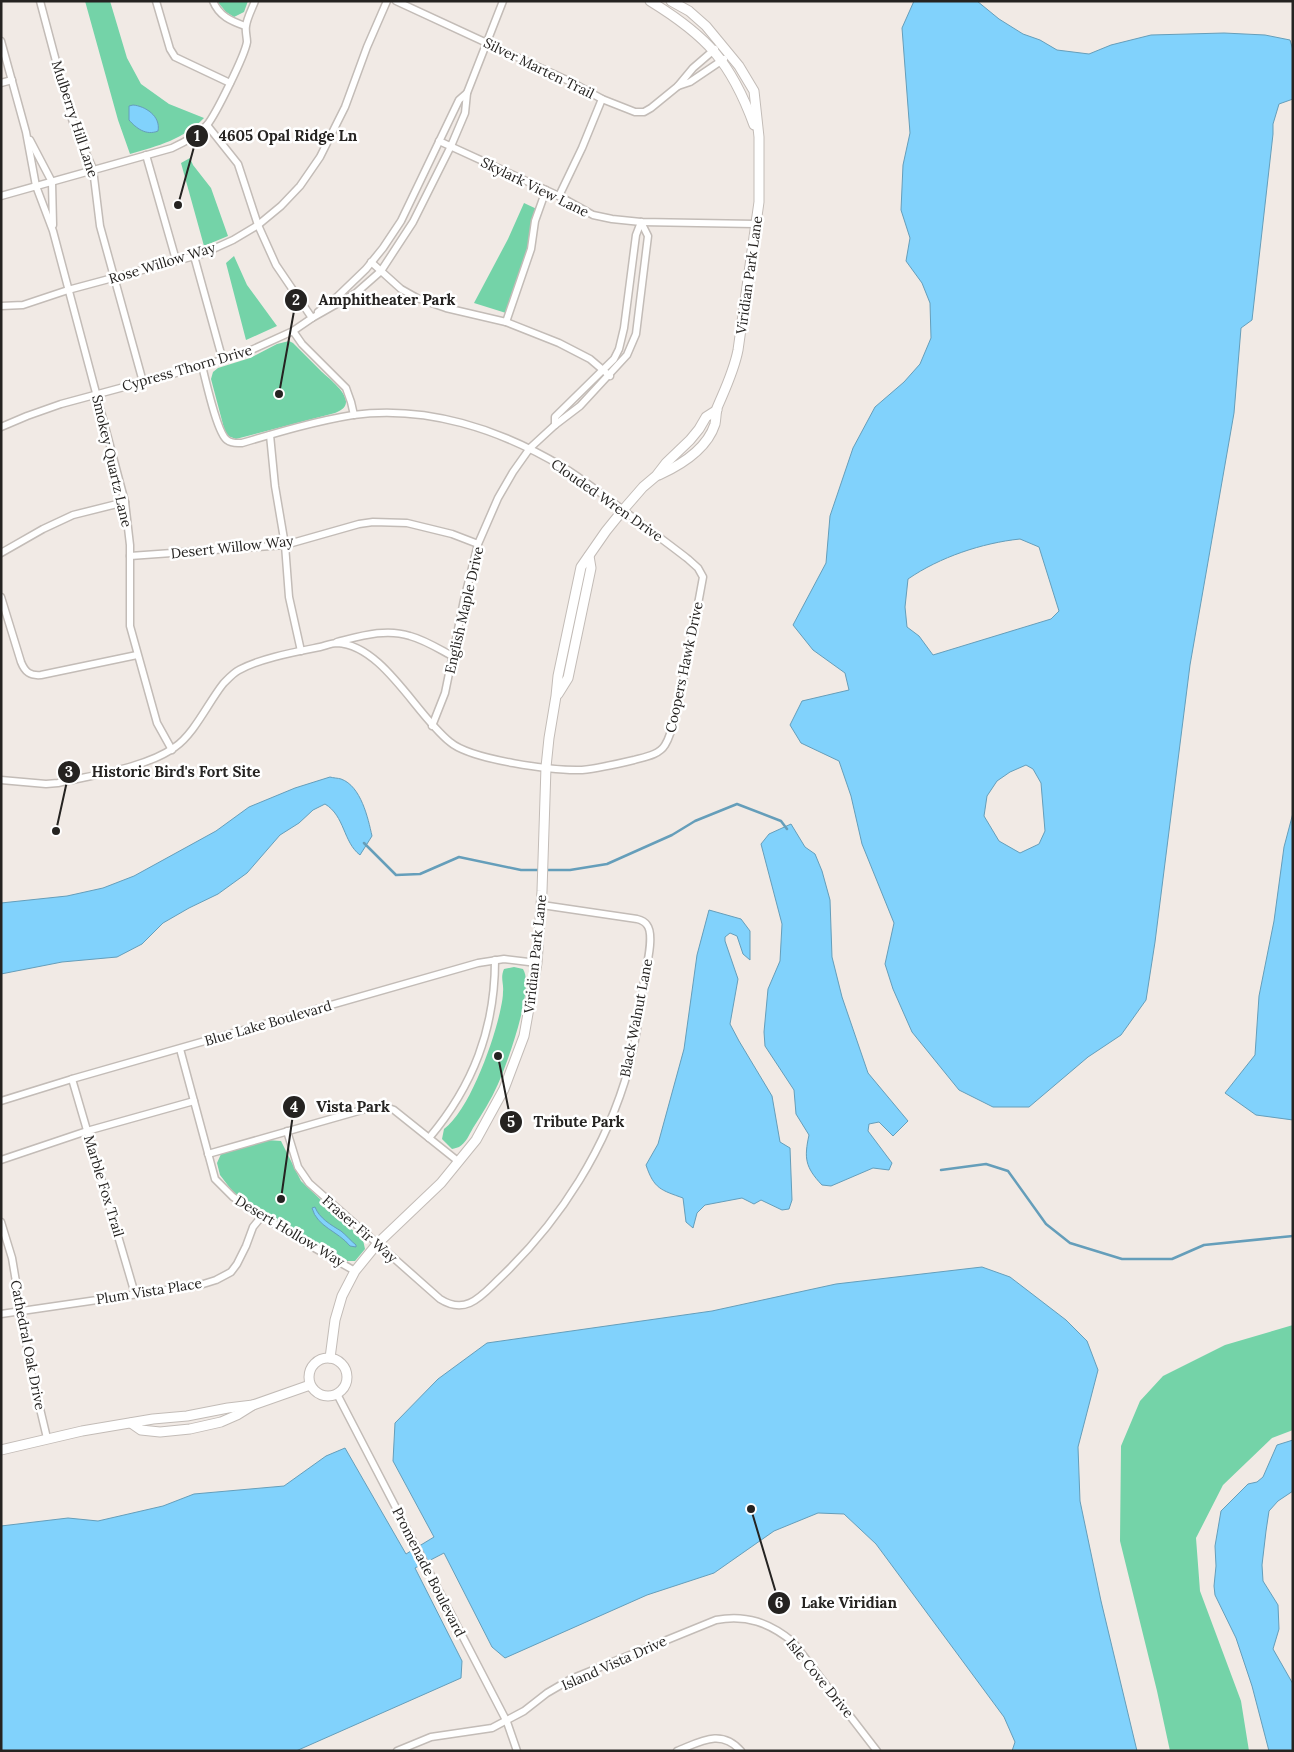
<svg xmlns="http://www.w3.org/2000/svg" width="1294" height="1752" font-family="Lora,serif">
	<style>
		.green { fill: #74d3a8 }
		.water { fill: #81d2fc; stroke: #659eba; fill-rule: evenodd }
		.lines { fill: none; stroke-linecap: round; stroke-linejoin: round }
		.stream { stroke: #659eba; stroke-width: 2.5 }
		.street-casing { stroke: #c3bcb7; stroke-width: 9 }
		.secondary-casing { stroke: #c3bcb7; stroke-width: 11 }
		.street { stroke: #fff; stroke-width: 6 }
		.secondary { stroke: #fff; stroke-width: 9 }
		.labels { text-anchor: middle; dominant-baseline: central; stroke-width: 5; stroke-linejoin: round; paint-order: stroke }
		.street-label { font-size: 14px; fill: #252321; stroke: #fff }
		.leader { fill: none; stroke: #252321; stroke-width: 2 }
		.callout-dot { fill: #252321; stroke: #fff; stroke-width: 2 }
		.mark-label { font-size: 15px; text-anchor: middle; font-weight: bold; fill: #fff }
		.callout-label { font-size: 15px; text-anchor: middle; font-weight: bold; fill: #252321; stroke: #fff; stroke-width: 5; stroke-linejoin: round; paint-order: stroke }
	</style>
	<rect width="100%" height="100%" fill="#f1eae5"/>
	<g class="green">
		<path d="M 85,1 L 110,1 L 127,58 L 141,84 L 169,104 L 204,118 C 184,139 158,146 130,154 L 118,120 Z"/>
		<polygon points="217,1 248,1 244,12 234,17 226,12"/>
		<polygon points="190,158 193,165 211,188 228,236 204,246 181,163"/>
		<polygon points="524,203 541,211 538,220 526,275 512,315 474,303 508,239"/>
		<polygon points="234,256 247,285 277,326 246,340 226,263"/>
		<path d="M 289,341 L 293,343 C 302,352 311,361 320,370 C 330,380 363,403 335,413 L 236,439 L 228,436 L 225,432 L 211,379 L 213,372 L 218,368 L 250,358 L 277,344 Z"/>
		<path d="M 514,967 L 523,969 C 535,987 507,1064 498,1084 C 491,1100 482,1114 473,1128 C 469,1135 466,1143 459,1147 C 457,1148 455,1148 452,1149 L 442,1139 L 444,1129 C 470,1110 495,1038 501,1007 C 502,1002 503,997 503,992 C 504,983 500,978 504,969 Z"/>
		<polygon points="267,1140 281,1141 301,1181 363,1240 365,1249 355,1261 345,1261 252,1206 233,1192 220,1175 217,1163 221,1154"/>
		<polygon points="1293,1325 1293,1430 1272,1438 1223,1485 1196,1538 1200,1591 1241,1701 1249,1751 1170,1751 1157,1691 1120,1541 1121,1446 1140,1401 1163,1376 1225,1345"/>
	</g>
	<g class="water">
		<path d="M 914,1 L 977,1 L 999,19 L 1023,34 L 1040,40 L 1057,50 L 1089,54 L 1111,45 L 1151,35 L 1224,33 L 1265,35 L 1290,40 L 1293,50 L 1293,99 L 1279,104 L 1273,124 L 1273,134 L 1252,320 L 1241,328 L 1234,413 L 1190,665 L 1155,942 L 1146,1000 L 1121,1035 L 1088,1057 L 1029,1107 L 993,1107 L 959,1090 L 912,1032 L 893,989 L 885,964 L 894,923 L 862,844 L 851,796 L 839,761 L 801,743 L 790,725 L 802,701 L 849,690 L 845,673 L 813,650 L 793,625 L 826,563 L 830,516 L 853,448 L 875,407 L 904,382 L 920,364 L 931,338 L 930,303 L 922,283 L 906,261 L 910,238 L 901,210 L 903,165 L 910,133 L 902,28 ZM 1020,539 L 1039,547 L 1059,611 L 1051,619 L 933,655 L 919,636 L 907,627 L 905,607 L 908,579 C 940,557 982,543 1020,539 ZM 1026,765 L 1033,769 L 1041,783 L 1045,831 L 1039,844 L 1020,853 L 999,841 L 984,816 L 987,796 L 997,781 L 1010,772 Z"/>
		<path d="M 133,105 C 145,106 161,116 158,131 C 146,136 136,128 129,120 L 129,106 Z"/>
		<path d="M 330,777 C 333,778 338,778 341,779 C 361,786 368,818 372,836 L 360,855 C 343,842 345,816 325,804 L 313,810 L 299,823 L 280,835 L 247,873 L 218,894 L 189,908 L 163,923 L 142,944 L 117,957 L 62,962 L 1,974 L 1,903 L 67,896 L 103,888 L 134,876 L 216,831 L 249,807 L 295,788 Z"/>
		<polygon points="1293,813 1293,1120 1256,1115 1225,1093 1255,1055 1259,996 1274,921 1284,847"/>
		<path d="M 791,824 L 805,847 L 815,854 L 822,871 L 830,900 L 832,957 L 842,997 L 868,1073 L 908,1121 L 893,1136 L 879,1122 L 869,1124 L 868,1131 L 892,1163 L 889,1170 L 873,1168 L 831,1186 L 822,1185 C 805,1167 804,1158 809,1135 L 796,1114 L 794,1090 L 765,1046 L 764,1032 L 768,989 L 780,961 L 782,924 L 761,844 L 769,834 Z"/>
		<path d="M 709,910 L 741,919 L 750,931 L 750,960 L 743,954 L 737,936 L 730,933 L 725,937 L 725,941 L 738,979 L 730,1024 L 739,1041 L 772,1096 L 780,1142 L 790,1148 L 792,1200 L 789,1209 L 782,1210 L 761,1200 L 754,1204 L 742,1198 L 705,1205 L 697,1213 L 693,1228 L 686,1222 L 683,1198 C 661,1190 654,1189 646,1165 L 658,1144 L 684,1049 L 697,955 Z"/>
		<path d="M 315,1207 C 319,1218 331,1225 341,1231 C 346,1235 351,1241 356,1245 L 356,1247 L 350,1246 C 338,1231 317,1227 312,1208 Z"/>
		<polygon points="982,1267 1010,1277 1066,1320 1087,1341 1098,1370 1078,1447 1080,1501 1101,1601 1137,1751 1012,1751 1015,1742 1004,1717 876,1544 844,1514 818,1513 774,1531 714,1573 647,1595 505,1658 492,1647 444,1553 415,1568 462,1661 461,1678 296,1751 1,1751 1,1526 68,1518 98,1521 163,1506 194,1494 284,1486 326,1456 345,1448 406,1554 434,1537 393,1461 395,1423 438,1379 487,1343 712,1311 836,1284"/>
		<polygon points="1293,1440 1293,1491 1278,1501 1269,1511 1266,1531 1262,1565 1263,1581 1278,1605 1279,1629 1273,1649 1293,1684 1293,1751 1269,1751 1252,1686 1236,1638 1215,1595 1214,1586 1216,1566 1215,1546 1221,1511 1248,1484 1257,1482 1263,1477 1277,1445"/>
	</g>
	<g class="lines">
		<g class="stream">
			<polyline points="364,843 396,875 420,874 459,857 521,870 570,870 607,864 672,835 695,821 737,804 781,821 787,829"/>
			<polyline points="941,1170 986,1164 1008,1171 1046,1224 1070,1243 1122,1259 1172,1259 1204,1245 1293,1236"/>
		</g>
		<defs>
			<g id="street">
				<polyline points="40,1 69,110 75,128 93,169 100,226 143,382"/>
				<polyline points="156,1 170,49 175,57 230,83"/>
				<path d="M 213,1 C 219,16 231,21 245,26"/>
				<polyline points="396,1 571,82 602,99 635,112 644,112 651,108 678,86 693,68 715,49"/>
				<polyline points="1,41 26,132 36,186 53,231 125,502 130,545 130,626 157,723 172,750"/>
				<polyline points="1,83 12,80"/>
				<polyline points="678,86 690,82 724,59"/>
				<polyline points="207,125 238,164 258,225 276,265 312,318"/>
				<polyline points="30,140 52,182 53,225"/>
				<polyline points="439,141 559,196 593,215 612,219 641,222 755,224"/>
				<polyline points="146,155 176,260"/>
				<path d="M 1,196 L 172,148 C 185,142 198,135 207,125 C 216,114 245,55 247,42 C 247,37 245,31 246,26 C 247,18 252,9 255,1"/>
				<polyline points="559,196 582,148 602,99"/>
				<polyline points="194,256 223,361"/>
				<polyline points="371,262 401,289 417,298 446,308 506,322 559,343 590,359 610,376"/>
				<polyline points="1,306 23,305 68,290 202,254 233,240 258,225 281,206 300,186 320,157 345,107 367,47 387,1"/>
				<polyline points="318,312 338,296 366,269 383,248 401,221 459,100 467,93"/>
				<polyline points="506,322 531,249 535,221 546,190"/>
				<polyline points="293,331 302,344 346,388 351,402 354,415"/>
				<polyline points="555,425 555,417 614,359 619,349 624,328 636,235 641,222"/>
				<polyline points="1,427 27,416 61,404 202,366 247,352 293,331 312,318 356,293 381,271 413,222 451,146 465,113 467,93 503,1"/>
				<polyline points="270,435 275,486 285,545 289,597 301,651"/>
				<polyline points="1,553 43,529 73,515 125,502"/>
				<polyline points="130,556 285,545 359,524 373,522 407,523 452,534 478,544"/>
				<path d="M 1,597 L 21,662 C 25,672 30,676 41,675 L 137,655"/>
				<path d="M 337,642 C 361,636 386,628 410,636 C 425,640 439,649 452,656"/>
				<polyline points="432,726 445,693 464,600 478,544 498,498 513,472 530,448 555,425 580,406 627,355 636,334 648,236 641,222"/>
				<path d="M 1,780 L 46,784 L 58,783 C 93,775 146,768 175,747 C 194,734 208,703 223,684 C 228,679 233,673 239,670 C 261,658 295,652 320,647 C 325,646 331,643 337,643 C 383,645 416,715 450,742 C 471,760 554,771 582,770 C 600,768 617,764 634,760 C 645,757 659,755 665,745 C 672,734 674,719 677,707 C 687,664 695,621 703,577 L 698,568 L 688,559 C 661,538 633,518 606,497 C 592,487 578,476 563,467 C 500,429 426,405 353,415 C 316,421 279,432 242,443 C 237,443 232,444 227,440 C 217,433 206,381 202,366"/>
				<polyline points="180,1049 215,1179 233,1197 295,1237 355,1271"/>
				<polyline points="72,1079 135,1294"/>
				<polyline points="1,1101 72,1079 478,963 504,959 537,963"/>
				<path d="M 287,1131 L 298,1167 L 309,1183 L 440,1299 C 467,1316 482,1295 500,1278 C 561,1220 607,1147 629,1067 C 637,1038 640,1009 644,981 C 646,968 655,935 647,925 C 645,922 641,920 637,919 L 542,905"/>
				<path d="M 429,1138 C 473,1086 495,1029 495,960"/>
				<polyline points="208,1154 369,1108 383,1106 394,1110 459,1162"/>
				<polyline points="1,1160 87,1131 194,1101"/>
				<polyline points="1,1222 12,1258 31,1371 47,1438"/>
				<polyline points="1,1314 200,1285 216,1280 231,1272 237,1264 246,1246 253,1227 262,1216"/>
				<polyline points="337,1394 507,1722 517,1751"/>
				<path d="M 397,1751 L 431,1737 L 492,1728 L 524,1711 L 547,1693 L 571,1679 L 716,1620 C 746,1614 770,1623 793,1642 L 877,1751"/>
				<path d="M 677,1751 C 700,1742 721,1728 741,1751"/>
			</g>
			<g id="secondary">
				<path d="M 650,1 C 707,36 731,62 754,125"/>
				<path d="M 659,475 C 681,465 707,449 715,424 C 716,419 716,413 717,408 C 725,389 734,371 738,350 L 759,202 L 759,137 L 754,91 L 739,66 L 706,26 L 689,11 L 671,1"/>
				<polyline points="558,694 568,678 591,568 589,556"/>
				<polyline points="330,1358 335,1320 342,1296 355,1271 377,1244 441,1183 476,1140 504,1089 524,1036 537,963 542,891 546,767 549,738 556,696 558,676 581,567 606,531 623,510 643,487 656,476 666,463 690,440 699,429 706,417 717,410"/>
				<circle cx="328" cy="1377" r="19"/>
				<polyline points="131,1423 141,1430 160,1432 190,1429 221,1422 237,1415 253,1405 310,1385"/>
				<polyline points="1,1450 82,1431 153,1419 187,1416 228,1408 253,1405"/>
			</g>
		</defs>
		<use href="#street" class="street-casing"/>
		<use href="#secondary" class="secondary-casing"/>
		<use href="#street" class="street"/>
		<use href="#secondary" class="secondary"/>
	</g>
	<g class="labels">
		<g class="street-label">
			<text transform="translate(539 68) rotate(26)">Silver Marten Trail</text>
			<text transform="translate(75 119) rotate(72)">Mulberry Hill Lane</text>
			<text transform="translate(535 187) rotate(26)">Skylark View Lane</text>
			<text transform="translate(162 263) rotate(-17)">Rose Willow Way</text>
			<text transform="translate(749 275) rotate(-82)">Viridian Park Lane</text>
			<text transform="translate(187 368) rotate(-16)">Cypress Thorn Drive</text>
			<text transform="translate(112 461) rotate(77)">Smokey Quartz Lane</text>
			<text transform="translate(607 500) rotate(35)">Clouded Wren Drive</text>
			<text transform="translate(232 547) rotate(-6)">Desert Willow Way</text>
			<text transform="translate(464 610) rotate(-77)">English Maple Drive</text>
			<text transform="translate(684 667) rotate(-78)">Coopers Hawk Drive</text>
			<text transform="translate(535 954) rotate(-84)">Viridian Park Lane</text>
			<text transform="translate(636 1018) rotate(-79)">Black Walnut Lane</text>
			<text transform="translate(268 1023) rotate(-16)">Blue Lake Boulevard</text>
			<text transform="translate(104 1186) rotate(73)">Marble Fox Trail</text>
			<text transform="translate(360 1229) rotate(41)">Fraser Fir Way</text>
			<text transform="translate(290 1231) rotate(31)">Desert Hollow Way</text>
			<text transform="translate(149 1291) rotate(-9)">Plum Vista Place</text>
			<text transform="translate(28 1345) rotate(79)">Cathedral Oak Drive</text>
			<text transform="translate(429 1572) rotate(63)">Promenade Boulevard</text>
			<text transform="translate(614 1663) rotate(-24)">Island Vista Drive</text>
			<text transform="translate(820 1678) rotate(51)">Isle Cove Drive</text>
		</g>
	</g>
	<path class="leader" d="M178 205L197 136M279 394L296 300M56 831L69 772M281 1199L294 1107M498 1056L511 1122M751 1509L779 1603"/>
	<g class="callout-dot">
		<circle cx="178" cy="205" r="5"/>
		<circle cx="279" cy="394" r="5"/>
		<circle cx="56" cy="831" r="5"/>
		<circle cx="281" cy="1199" r="5"/>
		<circle cx="498" cy="1056" r="5"/>
		<circle cx="751" cy="1509" r="5"/>
		<circle cx="197" cy="136" r="12"/>
		<circle cx="296" cy="300" r="12"/>
		<circle cx="69" cy="772" r="12"/>
		<circle cx="294" cy="1107" r="12"/>
		<circle cx="511" cy="1122" r="12"/>
		<circle cx="779" cy="1603" r="12"/>
	</g>
	<g class="mark-label">
		<text x="197" y="141">1</text>
		<text x="296" y="305">2</text>
		<text x="69" y="777">3</text>
		<text x="294" y="1112">4</text>
		<text x="511" y="1127">5</text>
		<text x="779" y="1608">6</text>
	</g>
	<g class="callout-label">
		<text x="288" y="141">4605 Opal Ridge Ln</text>
		<text x="387" y="305">Amphitheater Park</text>
		<text x="176" y="777">Historic Bird's Fort Site</text>
		<text x="353" y="1112">Vista Park</text>
		<text x="579" y="1127">Tribute Park</text>
		<text x="849" y="1608">Lake Viridian</text>
	</g>
	<rect width="1294" height="1752" fill="none" stroke="#252321" stroke-width="5"/>
</svg>
